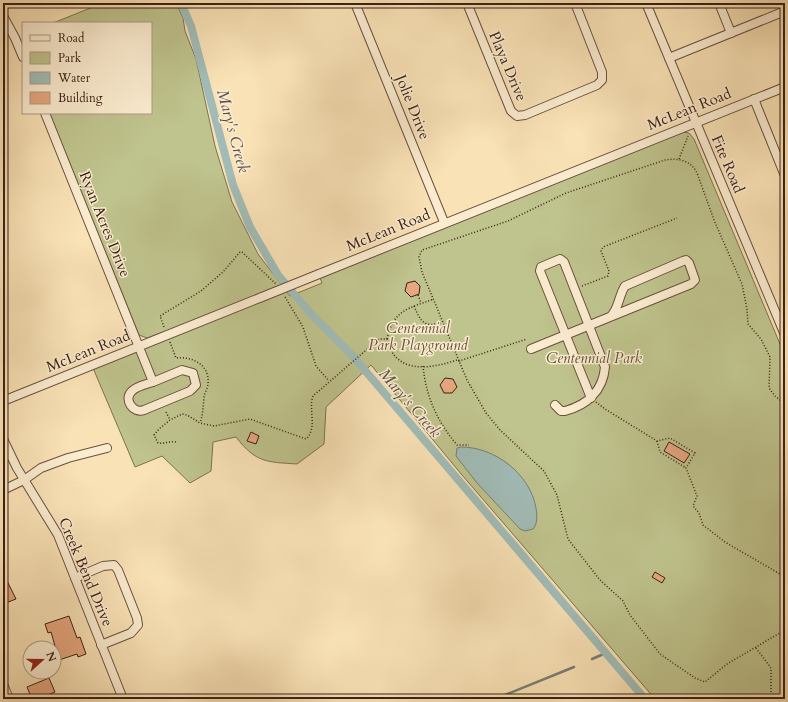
<svg xmlns="http://www.w3.org/2000/svg" width="788" height="702" font-family="Cardo,serif">
	<style>
		.green { fill: #bfc38d; stroke: #7d7251 }
		.water { fill: #a1bcb7; stroke: #787e76 }
		.lines { fill: none; stroke-linecap: round; stroke-linejoin: round }
		.stream { stroke: #787e76; stroke-width: 2.5 }
		.canal { stroke: #a1bcb7; stroke-width: 8 }
		.building { fill: #e7a77f; stroke: #3b2015 }
		.minor-casing { stroke: #6a503d; stroke-width: 10 }
		.path { stroke: #3b2015; stroke-width: 1.5; stroke-dasharray: 1 2; stroke-linecap: butt }
		.minor { stroke: #fbecd0; stroke-width: 8 }
		.minor-bridge-casing { stroke: #6a503d; stroke-width: 10; stroke-linecap: butt }
		.minor-bridge { stroke: #fbecd0; stroke-width: 8 }
		.labels { text-anchor: middle; dominant-baseline: central; stroke-width: 3; stroke-linejoin: round; paint-order: stroke }
		.street-label { font-size: 15px; fill: #3b2015; stroke: #fbecd0 }
		.park-label { font-size: 15px; font-style: italic; fill: #635139; stroke: #fbecd0 }
		.water-label { font-size: 16px; font-style: italic; fill: #5a4f46; stroke: #fbecd0 }
	</style>
	<rect width="100%" height="100%" fill="#f9e2b6"/>
	<filter id="stains"><feTurbulence type="fractalNoise" baseFrequency=".005" numOctaves="4"/><feColorMatrix values="0 0 0 0 .2 0 0 0 0 .09 0 0 0 0 .02 0 0 0 .5 -.17"/></filter>
	<radialGradient id="worn" r=".72"><stop offset=".6" stop-color="#630" stop-opacity="0"/><stop offset="1" stop-color="#630" stop-opacity=".3"/></radialGradient>
	<path class="green" d="M 103,3 L 176,3 L 183,18 L 185,31 L 196,59 L 215,146 L 232,202 L 258,254 L 290,296 L 322,283 L 320,278 L 683,132 L 689,133 L 694,139 L 785,356 L 785,699 L 655,699 L 462,475 L 371,365 L 326,407 L 324,444 L 297,464 C 267,462 256,463 236,437 L 213,442 L 211,471 L 190,483 L 162,456 L 135,467 L 93,368 L 166,338 L 163,332 L 147,338 L 139,335 L 49,113 L 151,113 L 151,23 L 53,23 Z"/>
	<path class="water" d="M 461,447 C 495,447 530,474 536,508 C 537,515 538,523 533,529 L 525,531 L 520,529 L 477,483 L 456,456 L 457,448 Z"/>
	<g class="lines">
		<g class="stream">
			<polyline points="592,659 606,653"/>
			<polyline points="495,699 574,667"/>
		</g>
		<polyline class="canal" points="181,3 191,26 233,185 250,227 278,275 311,314 351,354 645,699"/>
	</g>
	<g class="building">
		<polygon points="415,281 420,286 419,294 411,297 405,291 407,283"/>
		<polygon points="445,378 453,379 457,387 452,393 444,393 440,385"/>
		<polygon points="251,432 259,436 256,444 247,441"/>
		<polygon points="669,442 690,454 684,463 664,451"/>
		<polygon points="655,572 665,578 662,583 652,577"/>
		<polygon points="3,573 16,599 3,604"/>
		<polygon points="69,616 77,638 80,637 86,654 78,657 77,654 59,660 51,632 48,633 45,624"/>
		<polygon points="49,678 55,692 38,699 32,699 27,687"/>
	</g>
	<g class="lines">
		<defs>
			<g id="minor">
				<polyline points="355,3 444,222"/>
				<polyline points="467,3 511,111 517,116 525,115 597,85 602,80 602,72 575,3"/>
				<polyline points="646,3 785,335"/>
				<polyline points="719,3 731,33"/>
				<polyline points="3,16 15,38 23,57"/>
				<polyline points="669,58 785,11"/>
				<polyline points="754,99 785,176"/>
				<path d="M 45,113 L 153,382 L 182,370 L 193,373 L 196,385 L 190,391 L 144,410 C 133,414 123,399 132,391 C 137,386 147,384 153,382"/>
				<polyline points="319,274 785,87"/>
				<path d="M 531,349 L 691,284 L 695,280 L 689,263 L 686,260 L 683,261 L 625,286 C 619,295 619,307 612,315"/>
				<polyline points="3,401 262,297"/>
				<path d="M 555,405 L 561,411 L 565,411 C 587,405 603,391 605,367 L 564,262 L 560,259 L 541,267 L 540,271 L 591,398"/>
				<polyline points="3,439 17,468 58,535 123,699"/>
				<polyline points="3,490 24,480 41,468 68,458 107,448"/>
				<polyline points="75,578 103,566 114,565 118,570 137,618 138,625 131,633 101,645"/>
				<polyline points="3,684 9,699"/>
			</g>
		</defs>
		<use href="#minor" class="minor-casing"/>
		<g class="path">
			<polyline points="679,159 688,136"/>
			<polyline points="582,286 608,276 609,271 601,251 603,247 677,218"/>
			<polyline points="418,295 421,303"/>
			<polyline points="285,297 303,327 316,366 329,381"/>
			<path d="M 414,306 C 421,323 425,328 443,322"/>
			<polyline points="164,327 160,316 201,291 223,272 240,252 242,252 276,284"/>
			<path d="M 387,339 C 393,310 409,308 434,299"/>
			<path d="M 170,342 L 176,358 C 192,356 210,365 208,383 C 208,389 204,393 204,398 C 203,407 203,415 200,423"/>
			<path d="M 423,366 C 426,397 437,421 457,445 L 469,445"/>
			<polyline points="596,402 605,409 657,441 670,438 695,453 686,468 697,496 693,506 699,513 703,525 725,542 785,577"/>
			<path d="M 785,404 L 775,396 L 769,388 L 770,357 L 761,339 L 748,324 L 747,309 L 742,284 L 714,220 L 697,173 C 691,160 678,158 665,160 L 566,193 L 508,221 L 422,250 L 419,257 L 422,272 L 467,380 L 486,413 L 500,430 L 544,471 L 557,495 L 568,539 L 589,566 L 600,580 L 623,601 L 630,615 L 660,654 L 695,678 L 705,682 L 727,664 L 785,630"/>
			<polyline points="166,412 170,420"/>
			<polyline points="657,441 660,452 686,468"/>
			<path d="M 176,442 C 169,441 165,444 158,443 L 154,435 L 159,429 L 170,420 L 182,414 L 187,415 L 200,423 L 214,426 L 250,419 L 306,439 C 318,428 308,409 313,396 L 379,339 L 387,339 C 395,375 430,369 457,360 L 459,361 L 527,339"/>
			<polyline points="756,648 771,668 771,699"/>
		</g>
		<use href="#minor" class="minor"/>
		<defs>
			<polyline id="minor-bridge" points="262,297 319,274"/>
		</defs>
		<use href="#minor-bridge" class="minor-bridge-casing"/>
		<use href="#minor-bridge" class="minor-bridge"/>
	</g>
	<g class="labels">
		<g class="street-label">
			<text transform="translate(508 66) rotate(67)">Playa Drive</text>
			<text transform="translate(413 107) rotate(68)">Jolie Drive</text>
			<text transform="translate(689 109) rotate(-22)">McLean Road</text>
			<text transform="translate(728 164) rotate(67)">Fite Road</text>
			<text transform="translate(105 224) rotate(68)">Ryan Acres Drive</text>
			<text transform="translate(388 230) rotate(-22)">McLean Road</text>
			<text transform="translate(88 351) rotate(-22)">McLean Road</text>
			<text transform="translate(86 572) rotate(67)">Creek Bend Drive</text>
		</g>
		<g class="park-label">
			<text x="418" y="328">Centennial<tspan x="418" dy="17">Park Playground</tspan></text>
			<text x="594" y="358">Centennial Park</text>
		</g>
		<g class="water-label">
			<text transform="translate(233 131) rotate(75)">Mary's Creek</text>
			<text transform="translate(410 403) rotate(49)">Mary's Creek</text>
		</g>
	</g>
	<rect width="788" height="702" fill="none" stroke="#f9e2b6" stroke-width="16"/>
	<rect x="4" y="4" width="780" height="694" fill="none" stroke="#3b2015" stroke-width="2"/>
	<rect x="8" y="8" width="772" height="686" fill="none" stroke="#3b2015"/>
	<rect x="22" y="22" width="130" height="92" fill="#fbecd0" stroke="#ae9a85"/>
	<rect x="30" y="35" width="20" height="6" fill="#fbecd0" stroke="#ae9a85"/>
	<text x="58" y="42" font-size="12" fill="#3b2015">Road</text>
	<rect x="30" y="52" width="20" height="12" fill="#bfc38d" stroke="#ae9a85"/>
	<text x="58" y="62" font-size="12" fill="#3b2015">Park</text>
	<rect x="30" y="72" width="20" height="12" fill="#a1bcb7" stroke="#ae9a85"/>
	<text x="58" y="82" font-size="12" fill="#3b2015">Water</text>
	<rect x="30" y="92" width="20" height="12" fill="#e7a77f" stroke="#ae9a85"/>
	<text x="58" y="102" font-size="12" fill="#3b2015">Building</text>
	<g transform="translate(42 660) rotate(69)"><circle r="19" fill="#fbecd0" stroke="#ae9a85"/>
	<path d="M0-3L7 15L0 10L-7 15Z" fill="#8f2418"/>
	<text y="-6" font-size="11" font-weight="bold" text-anchor="middle" fill="#3b2015">N</text>
	</g>
	<rect width="100%" height="100%" filter="url(#stains)"/>
	<rect width="100%" height="100%" fill="url(#worn)"/>
</svg>
